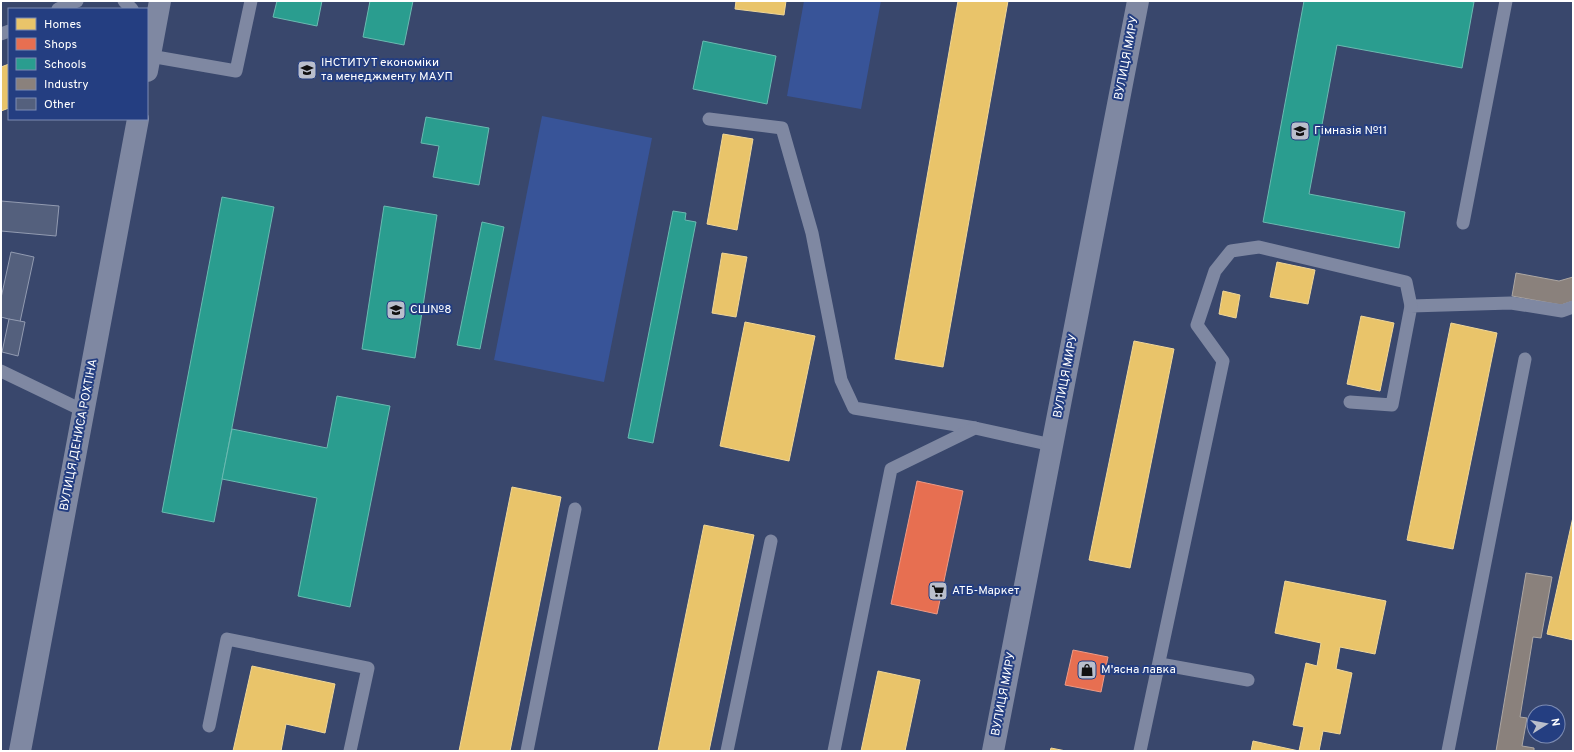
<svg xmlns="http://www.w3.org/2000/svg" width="1574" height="752" font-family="Overpass,sans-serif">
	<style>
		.green { fill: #385498 }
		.homes { fill: #e9c46a; stroke: #f0d697 }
		.shops { fill: #e76f51; stroke: #ee9a85 }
		.schools { fill: #2a9d8f; stroke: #6abab1 }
		.industry { fill: #8a817c; stroke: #ada7a3 }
		.building { fill: #54607d; stroke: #929bb1 }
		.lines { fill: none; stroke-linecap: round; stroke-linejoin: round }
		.service { stroke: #7f88a2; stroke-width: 13 }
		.minor { stroke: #7f88a2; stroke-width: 22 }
		.labels { text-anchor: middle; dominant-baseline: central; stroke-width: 4; stroke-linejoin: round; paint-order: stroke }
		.street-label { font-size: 12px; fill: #fff; stroke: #243e81 }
		.poi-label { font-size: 12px; fill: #fff; stroke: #243e81; text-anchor: start }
	</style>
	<rect width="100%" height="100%" fill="#39476c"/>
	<g class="green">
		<polygon points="804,1 881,1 861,109 787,96"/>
		<polygon points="542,116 652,138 604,382 494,360"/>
	</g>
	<g class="homes">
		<polygon points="736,1 786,1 784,15 735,9"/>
		<polygon points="958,1 1008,1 943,367 895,359"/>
		<polygon points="9,64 9,108 1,111 1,67"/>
		<polygon points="723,134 753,139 737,230 707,224"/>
		<polygon points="722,253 747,257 736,317 712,313"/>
		<polygon points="1277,262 1315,270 1308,304 1270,297"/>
		<polygon points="1223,291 1240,295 1236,318 1219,314"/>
		<polygon points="1361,316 1394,323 1380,391 1347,384"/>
		<polygon points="745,322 815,336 789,461 720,446"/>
		<polygon points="1451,323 1497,333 1453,549 1407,540"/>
		<polygon points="1134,341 1174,349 1130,568 1089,560"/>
		<polygon points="512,487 561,497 510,751 459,751"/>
		<polygon points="1573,517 1573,640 1547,634"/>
		<polygon points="704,525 754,535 709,751 658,751"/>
		<polygon points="1285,581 1386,601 1375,654 1340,647 1336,669 1352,673 1340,734 1323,731 1319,751 1251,751 1253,741 1299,751 1304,727 1293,725 1306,663 1317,666 1321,643 1275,633"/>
		<polygon points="252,666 335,684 325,733 286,724 281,751 233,751"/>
		<polygon points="878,671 920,680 905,751 861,751"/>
		<polygon points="1051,748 1066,751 1050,751"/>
	</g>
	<g class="shops">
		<polygon points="917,481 963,491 937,614 891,604"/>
		<polygon points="1073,650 1108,657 1101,692 1065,685"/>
	</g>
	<g class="schools">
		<polygon points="277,1 322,1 317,26 273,17"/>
		<polygon points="370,1 413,1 404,45 363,37"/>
		<polygon points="1304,1 1468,1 1474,2 1462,68 1337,45 1309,194 1405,212 1399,248 1263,222"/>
		<polygon points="703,41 776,56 767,104 693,89"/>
		<polygon points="426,117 489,128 479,185 433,177 439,146 421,143"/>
		<polygon points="222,197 274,207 214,522 162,512"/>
		<polygon points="384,206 437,215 415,358 362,349"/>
		<polygon points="673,211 686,213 685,220 696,222 653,443 628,438"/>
		<polygon points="482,222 504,227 480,349 457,345"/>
		<polygon points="337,396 390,406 350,607 298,596 317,498 222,479 232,429 327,448"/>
	</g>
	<g class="industry">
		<polygon points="1516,273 1559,281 1573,277 1573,301 1561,305 1512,296"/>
		<polygon points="1526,573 1552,577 1541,638 1533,637 1520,717 1527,718 1522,746 1534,748 1534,751 1496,751"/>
	</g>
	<g class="building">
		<polygon points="1,201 59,206 56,236 1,231"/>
		<polygon points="11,252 34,257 20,322 1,317 1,298"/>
		<polygon points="9,319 25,322 18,356 2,352"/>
	</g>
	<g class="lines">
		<g class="service">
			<polyline points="124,1 132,9"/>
			<polyline points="58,9 77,1"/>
			<polyline points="1,34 9,31"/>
			<polyline points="150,56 236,71 251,1"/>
			<polyline points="709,119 782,128 812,233 841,380 854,408 975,428"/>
			<polyline points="1463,223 1506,1"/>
			<polyline points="1,371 84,411"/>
			<polyline points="1350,402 1392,405 1411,306 1511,303 1562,311 1573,307"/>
			<polyline points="1160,664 1248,680"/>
			<polyline points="209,726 227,639 368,668 350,751"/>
			<polyline points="527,751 575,509"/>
			<polyline points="727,751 771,541"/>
			<polyline points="834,751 891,469 975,428 1052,445"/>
			<polyline points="1140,751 1223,361 1197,325 1215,271 1231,251 1259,247 1406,282 1411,306"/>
			<polyline points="1448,751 1525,359"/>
		</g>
		<g class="minor">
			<polyline points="147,71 160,1"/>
			<polyline points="20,751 138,119"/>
			<polyline points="993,751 1138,1"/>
		</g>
	</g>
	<defs>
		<symbol id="university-square" viewBox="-11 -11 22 22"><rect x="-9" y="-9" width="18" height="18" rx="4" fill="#babfcc" stroke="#243e81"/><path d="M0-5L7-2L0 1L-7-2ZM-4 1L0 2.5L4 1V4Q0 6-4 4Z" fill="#111"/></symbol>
		<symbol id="school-square" viewBox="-11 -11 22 22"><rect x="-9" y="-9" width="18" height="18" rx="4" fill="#babfcc" stroke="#243e81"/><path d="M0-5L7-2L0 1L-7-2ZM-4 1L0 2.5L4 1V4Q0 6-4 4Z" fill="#111"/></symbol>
		<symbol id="supermarket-square" viewBox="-11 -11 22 22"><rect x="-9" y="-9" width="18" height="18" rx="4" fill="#babfcc" stroke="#243e81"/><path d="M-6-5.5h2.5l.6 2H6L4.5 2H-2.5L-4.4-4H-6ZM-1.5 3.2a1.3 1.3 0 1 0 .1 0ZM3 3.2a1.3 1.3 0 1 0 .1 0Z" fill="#111"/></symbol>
		<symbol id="shop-square" viewBox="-11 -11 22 22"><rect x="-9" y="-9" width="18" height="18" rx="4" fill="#babfcc" stroke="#243e81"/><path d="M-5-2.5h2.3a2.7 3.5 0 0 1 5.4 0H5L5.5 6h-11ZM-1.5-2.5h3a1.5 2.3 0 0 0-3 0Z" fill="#111"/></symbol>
	</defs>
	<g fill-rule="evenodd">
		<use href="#university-square" x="296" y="59" width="22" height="22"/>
		<use href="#school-square" x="1289" y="120" width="22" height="22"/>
		<use href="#school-square" x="385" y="299" width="22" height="22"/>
		<use href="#supermarket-square" x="927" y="580" width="22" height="22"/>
		<use href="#shop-square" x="1076" y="659" width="22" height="22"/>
	</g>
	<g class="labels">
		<g class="street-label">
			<text transform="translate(1127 58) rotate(-79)">ВУЛИЦЯ МИРУ</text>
			<text transform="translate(1066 376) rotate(-79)">ВУЛИЦЯ МИРУ</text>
			<text transform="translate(79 435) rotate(-79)">ВУЛИЦЯ ДЕНИСА РОХТІНА</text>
			<text transform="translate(1004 694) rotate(-79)">ВУЛИЦЯ МИРУ</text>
		</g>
		<g class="poi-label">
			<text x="321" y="63">ІНСТИТУТ економіки<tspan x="321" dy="14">та менеджменту МАУП</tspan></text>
			<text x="1314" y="131">Гімназія №11</text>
			<text x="410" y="310">СШ№8</text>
			<text x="952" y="591">АТБ-Маркет</text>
			<text x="1101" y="670">М'ясна лавка</text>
		</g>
	</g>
	<rect width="1574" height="752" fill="none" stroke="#ffffff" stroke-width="4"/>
	<rect x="8" y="8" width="140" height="112" fill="#243e81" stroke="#7c8bb3"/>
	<rect x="16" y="18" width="20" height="12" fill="#e9c46a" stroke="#7c8bb3"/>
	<text x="44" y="28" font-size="12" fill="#ffffff">Homes</text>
	<rect x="16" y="38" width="20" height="12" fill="#e76f51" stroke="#7c8bb3"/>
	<text x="44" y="48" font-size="12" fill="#ffffff">Shops</text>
	<rect x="16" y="58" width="20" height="12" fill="#2a9d8f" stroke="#7c8bb3"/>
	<text x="44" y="68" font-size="12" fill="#ffffff">Schools</text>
	<rect x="16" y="78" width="20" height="12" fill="#8a817c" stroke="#7c8bb3"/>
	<text x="44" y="88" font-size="12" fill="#ffffff">Industry</text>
	<rect x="16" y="98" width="20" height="12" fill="#54607d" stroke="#7c8bb3"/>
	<text x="44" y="108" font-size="12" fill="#ffffff">Other</text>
	<g transform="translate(1546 724) rotate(79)"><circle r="19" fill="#243e81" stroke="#7c8bb3"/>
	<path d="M0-3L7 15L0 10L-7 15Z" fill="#babfcc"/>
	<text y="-6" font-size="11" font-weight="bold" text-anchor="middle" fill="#ffffff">N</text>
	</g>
</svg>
